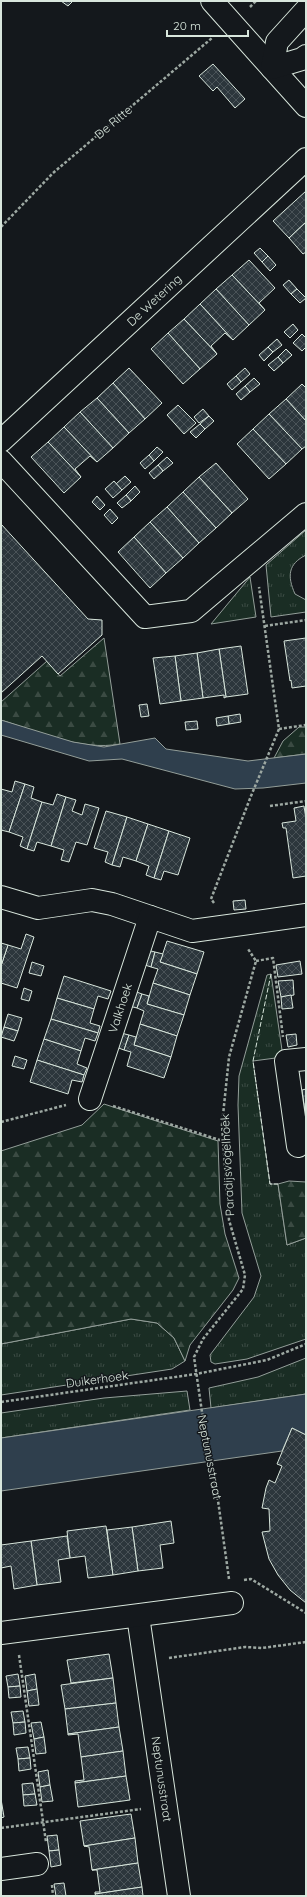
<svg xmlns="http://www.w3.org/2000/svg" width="307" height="1897" font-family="Quicksand,sans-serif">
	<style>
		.grass { fill: url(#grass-tufts); stroke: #939e99 }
		.forest { fill: url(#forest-firs); stroke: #939e99 }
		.water { fill: #2f3f4d; stroke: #939e99 }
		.building { fill: url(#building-cross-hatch); stroke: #d8e6dc }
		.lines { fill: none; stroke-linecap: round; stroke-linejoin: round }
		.minor-casing { stroke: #d8e6dc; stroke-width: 24 }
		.path { stroke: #9da8a2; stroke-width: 2.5; stroke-dasharray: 3 2; stroke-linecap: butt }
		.minor { stroke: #14181c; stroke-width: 22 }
		.fence { stroke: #d8e6dc; stroke-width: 1; stroke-dasharray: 5 2; stroke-linecap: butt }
		.labels { text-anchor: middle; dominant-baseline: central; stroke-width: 3; stroke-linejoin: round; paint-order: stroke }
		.street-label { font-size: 12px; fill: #d8e6dc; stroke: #14181c }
	</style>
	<defs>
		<pattern id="grass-tufts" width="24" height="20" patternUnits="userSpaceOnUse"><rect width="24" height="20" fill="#1a2d24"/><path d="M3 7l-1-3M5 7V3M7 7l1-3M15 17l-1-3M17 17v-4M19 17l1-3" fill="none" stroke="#3b4b43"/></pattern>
		<pattern id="forest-firs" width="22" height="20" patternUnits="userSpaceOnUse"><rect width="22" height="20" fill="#1a2d24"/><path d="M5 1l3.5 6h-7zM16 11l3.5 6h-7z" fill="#3b4b43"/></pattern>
		<pattern id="building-cross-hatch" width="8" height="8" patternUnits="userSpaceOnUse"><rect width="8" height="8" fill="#2c363c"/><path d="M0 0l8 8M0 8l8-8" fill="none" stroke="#4a5358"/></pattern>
	</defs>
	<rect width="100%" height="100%" fill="#14181c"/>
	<g class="grass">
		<path d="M 306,530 L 306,555 C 288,564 287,576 295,594 L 306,600 L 306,612 L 271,617 L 266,565 Z"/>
		<polygon points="250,577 256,617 211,624"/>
		<polygon points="271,974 283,1057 253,1061 270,1184 278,1184 287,1245 306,1238 306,1339 247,1359 215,1364 211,1362 210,1355 254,1297 261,1276 242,1213 238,1105 239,1076 267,975"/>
		<polygon points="131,1319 157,1323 174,1338 185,1361 172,1369 1,1395 1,1344"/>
		<polygon points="306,1358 306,1394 211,1408 209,1388 258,1377"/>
		<polygon points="187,1391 190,1410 1,1438 1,1413 104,1398"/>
	</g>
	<g class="forest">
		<path d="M 104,638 L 120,744 C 81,751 39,732 1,720 L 1,702 L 47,661 L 60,676 Z"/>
		<polygon points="299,727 306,727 306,754 274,758 283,741"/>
		<polygon points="104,1104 218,1141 220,1204 225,1234 239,1278 233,1290 190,1345 185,1361 174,1338 157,1323 131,1319 1,1344 1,1151 82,1125"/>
		<polygon points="289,1181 306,1182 306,1238 287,1245 278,1184"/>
	</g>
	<g class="water">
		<polygon points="1,720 73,742 104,747 155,738 166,749 248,761 306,754 306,783 263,788 235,789 122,759 89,761 1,735"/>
		<polygon points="306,1394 306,1435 292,1428 282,1451 1,1491 1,1438"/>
	</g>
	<g class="building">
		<polygon points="61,1 73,1 68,6"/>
		<polygon points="213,64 245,99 235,108 217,87 213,91 199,76"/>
		<polygon points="306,191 306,222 289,238 273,221"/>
		<polygon points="306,222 306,252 303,254 289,238"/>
		<polygon points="260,248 268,256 262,262 254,253"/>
		<polygon points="268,256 276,265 270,271 262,262"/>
		<polygon points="249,260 275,288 259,303 265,310 232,275"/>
		<polygon points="232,275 265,310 249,325 216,289"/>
		<polygon points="289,280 297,289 291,294 283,285"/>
		<polygon points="216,289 249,325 233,340 200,304"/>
		<polygon points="297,289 306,298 300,303 291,294"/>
		<polygon points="200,304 233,340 225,333 211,346 217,354 184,319"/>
		<polygon points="184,319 217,354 200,369 168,333"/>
		<polygon points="293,324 298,330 290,338 284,332"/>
		<polygon points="168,333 200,369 183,384 151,349"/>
		<polygon points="302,334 306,338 306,347 302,351 293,343"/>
		<polygon points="277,339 282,345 273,352 268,347"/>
		<polygon points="268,347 273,352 264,361 259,355"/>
		<polygon points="286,349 292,355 283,363 278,357"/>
		<polygon points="278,357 283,363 274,371 268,365"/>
		<polygon points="129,368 162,403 145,419 113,383"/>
		<polygon points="245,368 250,374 241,382 236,376"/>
		<polygon points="236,376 241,382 232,390 227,384"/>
		<polygon points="254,378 260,384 250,392 245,386"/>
		<polygon points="113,383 145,419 129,433 97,398"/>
		<polygon points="302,384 306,388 306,421 286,399"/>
		<polygon points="245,386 250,392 241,400 236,394"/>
		<polygon points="97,398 129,433 113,448 80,412"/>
		<polygon points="286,399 306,421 306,446 302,449 269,414"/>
		<polygon points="178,405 196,423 184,434 167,415"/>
		<polygon points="203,409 209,416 199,423 194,417"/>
		<polygon points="80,412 113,448 97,462 64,427"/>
		<polygon points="269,414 302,449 286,464 253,429"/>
		<polygon points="209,416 214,421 205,429 200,424"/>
		<polygon points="200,424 205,429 196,438 190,432"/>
		<polygon points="64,427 97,462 90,456 75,469 81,477 48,442"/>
		<polygon points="253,429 286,464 269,479 237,444"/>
		<polygon points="48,442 81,477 64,493 31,457"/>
		<polygon points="157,447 163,452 154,461 149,455"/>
		<polygon points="149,455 154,461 145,469 140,463"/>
		<polygon points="167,457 173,463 163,471 158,465"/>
		<polygon points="216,463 248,499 232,513 199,477"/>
		<polygon points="158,465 163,471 154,479 149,473"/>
		<polygon points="125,476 131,482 122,490 116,484"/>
		<polygon points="199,477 232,513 216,528 183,492"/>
		<polygon points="114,481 122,490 113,498 105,489"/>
		<polygon points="135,486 140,492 131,501 126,495"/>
		<polygon points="183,492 216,528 199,543 167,507"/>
		<polygon points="126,495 131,501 122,508 117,503"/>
		<polygon points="97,496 105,505 100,510 92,502"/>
		<polygon points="167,507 199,543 183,558 150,522"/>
		<polygon points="110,509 118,518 112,524 104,515"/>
		<polygon points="150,522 183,558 166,573 134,537"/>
		<polygon points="1,524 88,619 102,620 102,635 58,674 42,656 1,693"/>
		<polygon points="134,537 166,573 150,588 118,552"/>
		<polygon points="306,638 306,686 292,688 291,680 290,681 284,641"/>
		<polygon points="241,646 248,694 226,697 219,649"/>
		<polygon points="219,649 226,697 224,698 224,695 203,698 197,653"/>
		<polygon points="197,653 203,698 181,701 175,656"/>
		<polygon points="175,656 181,701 160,704 153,658"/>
		<polygon points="147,704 149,716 141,717 139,705"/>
		<polygon points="240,714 241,722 229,724 228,716"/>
		<polygon points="228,716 229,724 217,726 216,718"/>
		<polygon points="197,721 198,729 186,730 185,722"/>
		<polygon points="15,781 25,784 9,832 1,830 1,789 12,792"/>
		<polygon points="25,784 34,787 31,798 42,802 27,849 20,846 23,837 9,832"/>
		<polygon points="57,794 66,797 51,846 37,842 34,851 27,849 42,802 53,805"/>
		<polygon points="66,797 76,800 72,811 82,815 85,804 99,808 87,845 76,842 69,862 61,860 64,850 51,846"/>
		<polygon points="304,806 306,819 306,876 293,878 286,828 283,828 282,823 296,821 294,808"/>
		<polygon points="106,811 127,817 112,865 105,862 108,852 94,848"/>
		<polygon points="127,817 148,824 136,861 123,857 120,867 112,865"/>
		<polygon points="148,824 169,831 154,878 146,875 149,866 136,861"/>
		<polygon points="169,831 190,838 178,875 164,871 161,880 154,878"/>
		<polygon points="245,900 246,909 234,910 233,901"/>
		<polygon points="26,934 34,937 17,988 1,983 1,966 8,945 21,949"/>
		<polygon points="167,941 204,952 197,974 160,962"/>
		<polygon points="1,943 8,945 1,966"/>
		<polygon points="147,950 155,952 151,967 142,964"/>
		<polygon points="155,952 163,954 160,962 197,974 190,995 153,983 158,969 151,967"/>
		<polygon points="300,961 302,974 278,977 276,965"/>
		<polygon points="32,962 44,966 41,976 29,973"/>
		<polygon points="64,976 111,991 108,999 98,996 94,1009 57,998"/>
		<polygon points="293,980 294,995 281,997 278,981"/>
		<polygon points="153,983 190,995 184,1015 147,1004"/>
		<polygon points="24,988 32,991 29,1001 21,999"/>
		<polygon points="134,991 142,994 137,1008 129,1006"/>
		<polygon points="142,994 149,996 147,1004 184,1015 177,1036 140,1024 144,1011 137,1008"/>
		<polygon points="291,995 293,1008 282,1009 281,997"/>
		<polygon points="57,998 94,1009 90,1023 100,1026 98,1033 51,1019"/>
		<polygon points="8,1014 22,1018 18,1031 4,1027"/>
		<polygon points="51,1019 98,1033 95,1041 85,1038 81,1051 44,1039"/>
		<polygon points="140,1024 177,1036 171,1057 134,1045"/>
		<polygon points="4,1027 18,1031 14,1041 1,1037"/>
		<polygon points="121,1033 129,1035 124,1050 116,1047"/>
		<polygon points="296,1034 297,1045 288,1047 286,1035"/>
		<polygon points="129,1035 136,1037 134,1045 171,1057 164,1078 127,1066 131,1052 124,1050"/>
		<polygon points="44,1039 81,1051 77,1064 87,1068 84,1075 37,1060"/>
		<polygon points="15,1056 27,1060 24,1069 12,1066"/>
		<polygon points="37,1060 84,1075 82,1082 72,1080 68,1094 30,1082"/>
		<polygon points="306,1089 306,1119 302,1090"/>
		<polygon points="292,1428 306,1435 306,1603 290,1590 278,1575 269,1559 262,1532 270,1531 269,1509 262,1508 266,1488 269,1480 275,1483 282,1466 277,1464"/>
		<polygon points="171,1521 174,1543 160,1545 163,1568 138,1571 132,1527"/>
		<polygon points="106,1526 113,1575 88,1578 85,1556 70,1558 67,1531"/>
		<polygon points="132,1527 138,1571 113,1575 107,1530"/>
		<polygon points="67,1536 70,1558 58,1560 61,1582 37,1585 31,1541"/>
		<polygon points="31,1541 37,1585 14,1589 11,1566 1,1568 1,1545"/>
		<polygon points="109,1654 113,1678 71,1683 67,1660"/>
		<polygon points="18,1674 20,1686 8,1687 6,1676"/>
		<polygon points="35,1674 37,1689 27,1691 25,1676"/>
		<polygon points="113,1678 116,1703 65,1709 61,1685"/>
		<polygon points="20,1686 21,1697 9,1698 8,1687"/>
		<polygon points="37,1689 39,1705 29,1706 27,1691"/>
		<polygon points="116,1703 119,1727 68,1734 65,1709"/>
		<polygon points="23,1711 25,1722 13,1723 11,1712"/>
		<polygon points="25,1722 26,1733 14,1735 13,1723"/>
		<polygon points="41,1722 44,1737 34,1739 31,1723"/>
		<polygon points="119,1727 123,1751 81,1757 78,1734 68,1735 68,1734"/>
		<polygon points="44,1737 46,1753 36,1754 34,1739"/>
		<polygon points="28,1747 30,1758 18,1759 16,1748"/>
		<polygon points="123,1751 126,1776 75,1783 75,1781 84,1780 81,1757"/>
		<polygon points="30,1758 31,1769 19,1771 18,1759"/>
		<polygon points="48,1770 50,1785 40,1787 38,1772"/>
		<polygon points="126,1776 130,1800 78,1807 75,1783"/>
		<polygon points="33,1783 35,1794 23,1795 22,1784"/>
		<polygon points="50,1785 53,1801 42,1802 40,1787"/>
		<polygon points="35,1794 37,1805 24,1806 23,1795"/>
		<polygon points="1,1799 4,1817 1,1818"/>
		<polygon points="131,1814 135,1838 84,1846 80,1821"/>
		<polygon points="57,1835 59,1850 49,1851 47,1836"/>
		<polygon points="135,1838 138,1863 92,1870 89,1847 84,1846"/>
		<polygon points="59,1850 61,1865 51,1867 49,1851"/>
		<polygon points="138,1863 142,1887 95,1894 95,1892 100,1892 97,1870 92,1870"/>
		<polygon points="64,1883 66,1896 56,1896 54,1884"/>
		<polygon points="142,1887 143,1896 96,1896 95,1894"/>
	</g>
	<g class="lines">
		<defs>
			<g id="minor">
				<polyline points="212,1 306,106"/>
				<polyline points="306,10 277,42 272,68 302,59 306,56"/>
				<polyline points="1,441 306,159"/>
				<polyline points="1,461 145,617 191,611 306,514"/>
				<polyline points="1,897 38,908 92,900 112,904 192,931 306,915"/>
				<polyline points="90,1099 150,917"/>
				<polyline points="298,1146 286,1061 306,1059"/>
				<polyline points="138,1616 179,1896"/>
				<polyline points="1,1633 232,1603"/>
				<polyline points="1,1869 37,1864"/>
			</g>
		</defs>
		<use href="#minor" class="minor-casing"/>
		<g class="path">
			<polyline points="250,7 256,1"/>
			<polyline points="1,227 53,173 212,38"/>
			<polyline points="265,626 306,620"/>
			<polyline points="279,729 306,725"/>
			<polyline points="270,806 306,801"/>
			<polyline points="214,903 211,899 251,796 279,729 259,587"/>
			<polyline points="256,961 273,958 283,1037"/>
			<polyline points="113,1106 223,1141"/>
			<polyline points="1,1122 66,1105"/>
			<polyline points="1,1402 196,1374 267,1360 306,1344"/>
			<polyline points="229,1579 215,1479 210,1467 194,1357 203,1339 243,1289 245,1275 229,1220 222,1125 229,1057 256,961 248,949"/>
			<polyline points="244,1580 251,1579 306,1613"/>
			<polyline points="19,1655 46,1842"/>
			<polyline points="169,1658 245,1647 262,1648 306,1642"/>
			<polyline points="1,1828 141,1809"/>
			<polyline points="52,1885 53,1896"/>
		</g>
		<use href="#minor" class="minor"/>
		<polyline class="fence" points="271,974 253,1061 270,1184 278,1184"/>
	</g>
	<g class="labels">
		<g class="street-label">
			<text transform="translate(113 122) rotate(-40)">De Ritte</text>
			<text transform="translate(154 300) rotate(-43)">De Wetering</text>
			<text transform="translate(120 1008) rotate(-72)">Valkhoek</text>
			<text transform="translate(227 1165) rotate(-93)">Paradijsvogelhoek</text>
			<text transform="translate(97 1379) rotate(-8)">Duikerhoek</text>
			<text transform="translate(210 1457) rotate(79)">Neptunusstraat</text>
			<text transform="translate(162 1779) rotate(82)">Neptunusstraat</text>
		</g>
	</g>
	<rect width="307" height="1897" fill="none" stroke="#d8e6dc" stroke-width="4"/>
	<path d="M167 30v6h81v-6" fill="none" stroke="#d8e6dc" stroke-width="2"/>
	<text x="173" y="30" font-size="12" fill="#d8e6dc" stroke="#14181c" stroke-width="3" paint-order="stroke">20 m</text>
</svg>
